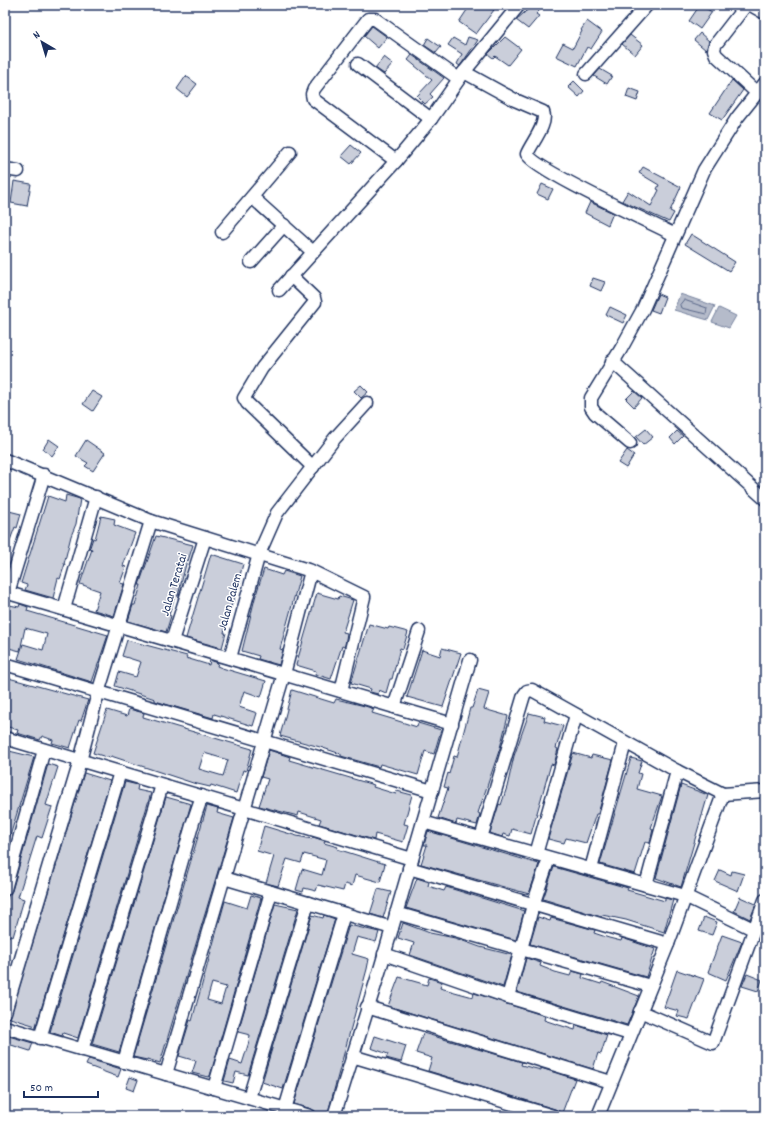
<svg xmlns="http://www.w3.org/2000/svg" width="770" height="1121" font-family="Dekko,sans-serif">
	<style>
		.water { fill: #b5bbca; stroke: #77839f }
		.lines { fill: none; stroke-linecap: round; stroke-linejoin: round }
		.shore { stroke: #596789; stroke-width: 1 }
		.building { fill: #caceda; stroke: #1b2f5e; fill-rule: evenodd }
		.minor-casing { stroke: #1b2f5e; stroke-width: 15 }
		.minor { stroke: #fff; stroke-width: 12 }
		.labels { text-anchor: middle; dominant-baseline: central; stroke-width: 3; stroke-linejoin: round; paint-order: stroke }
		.street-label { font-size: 13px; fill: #1b2f5e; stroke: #fff }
	</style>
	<rect width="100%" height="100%" fill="#fff"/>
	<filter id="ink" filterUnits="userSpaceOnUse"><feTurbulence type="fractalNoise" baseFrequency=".025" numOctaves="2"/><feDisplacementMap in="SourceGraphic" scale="8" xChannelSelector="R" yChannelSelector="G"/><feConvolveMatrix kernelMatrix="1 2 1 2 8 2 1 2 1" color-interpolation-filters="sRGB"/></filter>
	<g filter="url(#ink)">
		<g class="water">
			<polygon points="680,294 715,306 708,320 674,310"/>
			<polygon points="719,308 736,316 729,328 712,322"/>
		</g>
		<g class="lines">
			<polygon class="shore" points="684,300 707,308 706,314 681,308 680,305"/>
		</g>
		<g class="building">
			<polygon points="475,5 487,5 494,10 476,34 459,22 469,7 472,9"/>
			<polygon points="533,5 545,5 536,14 539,16 528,29 516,20"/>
			<polygon points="700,5 712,12 700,29 689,21"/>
			<polygon points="587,21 602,32 591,49 587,47 577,66 556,56 563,43 573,48 582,31 581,30"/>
			<polygon points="372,26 387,37 378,48 364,36"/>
			<polygon points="700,33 709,41 706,50 694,40"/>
			<polygon points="630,35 643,45 635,55 622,44"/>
			<polygon points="468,37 478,40 460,66 457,64 462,54 448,45 453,38 465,45"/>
			<polygon points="505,37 521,49 508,65 495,56 493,58 488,54"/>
			<polygon points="428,38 441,47 436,53 424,45"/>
			<polygon points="412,55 444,78 430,94 433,97 425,104 417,96 432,80 408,60"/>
			<polygon points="384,57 393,64 384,74 375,68"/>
			<polygon points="600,69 612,76 607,84 594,76"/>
			<polygon points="186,76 197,84 187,97 177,89"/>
			<polygon points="732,80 743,90 722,120 710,113"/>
			<polygon points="574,81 584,91 579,97 568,87"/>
			<polygon points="629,88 640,92 637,101 626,97"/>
			<polygon points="351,145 361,153 351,164 341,156"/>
			<polygon points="643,167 681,187 670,211 674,213 669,222 622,201 628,191 651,206 659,190 657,189 659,185 639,173"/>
			<polygon points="14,181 31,184 27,206 11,203"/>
			<polygon points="542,184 553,189 548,199 537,194"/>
			<polygon points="590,202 613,213 608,225 585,213"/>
			<polygon points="691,234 735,262 729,271 685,244"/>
			<polygon points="593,278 605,282 601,291 590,286"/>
			<polygon points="658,294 665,297 659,313 651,310"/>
			<polygon points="610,307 627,315 623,323 606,315"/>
			<polygon points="361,385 368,392 361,398 354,391"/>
			<polygon points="92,391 102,397 93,411 83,404"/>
			<polygon points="634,391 642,398 634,407 626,399"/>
			<polygon points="646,429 653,437 643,445 636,437"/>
			<polygon points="677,431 683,436 675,444 670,438"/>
			<polygon points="49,439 59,446 52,456 43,449"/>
			<polygon points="86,440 105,453 93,471 85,466 88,463 76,456"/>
			<polygon points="627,450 634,455 626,468 618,463"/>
			<polygon points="66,495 80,499 76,524 71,536 64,564 65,564 60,579 58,578 53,598 25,590 27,585 21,583 48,496 65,502"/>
			<polygon points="5,510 21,514 17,528 15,527 6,551"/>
			<polygon points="101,516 115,519 114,525 135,533 123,566 126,567 120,583 124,584 114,616 94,610 100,591 80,584 92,549 89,548 90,547 93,538 95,539"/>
			<polygon points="156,536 193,545 188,561 187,560 178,596 175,596 169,615 171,616 166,632 128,621 133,605 135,605 141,585 139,585"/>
			<polygon points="211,554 243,564 239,579 241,580 228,615 224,633 226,633 222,648 186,638"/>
			<polygon points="264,569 282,575 284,571 300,576 280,649 283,650 279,665 258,659 259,656 242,651 255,598"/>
			<polygon points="317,593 338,599 339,596 353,600 343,632 347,633 345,645 344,647 342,646 331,679 315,674 316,671 296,665"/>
			<polygon points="5,604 19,607 20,604 28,607 27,611 108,635 92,682 18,659 23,644 43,650 47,634 25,628 20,651 5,647 5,634 8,622 5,621"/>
			<polygon points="369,624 388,629 389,627 408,632 403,649 400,648 392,679 390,679 386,693 379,690 378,694 370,692 371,689 351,683"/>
			<polygon points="127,640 187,656 186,658 209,665 210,660 218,663 217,666 222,668 266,681 261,697 244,691 239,707 257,713 253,726 214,714 213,718 155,701 155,699 115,686 119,672 136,677 141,662 122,656"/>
			<polygon points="442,648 461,653 443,707 407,697 422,650 440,656"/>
			<polygon points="5,677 88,700 81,721 79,720 70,748 52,743 53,740 42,736 40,740 17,733 18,730 5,726"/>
			<polygon points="292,690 334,703 336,699 365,706 374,709 372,713 392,719 417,727 418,723 441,730 434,754 425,751 418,775 380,764 379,767 341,756 341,754 320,747 280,736"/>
			<polygon points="478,690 489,693 484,709 508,716 500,748 478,813 480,814 477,825 457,820 456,824 438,818 448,788 444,787 448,773 449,774 454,756 457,757 470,708 472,708"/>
			<path d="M 129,709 L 144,713 L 143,717 L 252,749 L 246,771 L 243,770 L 236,793 L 211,785 L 210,787 L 193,783 L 111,756 L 110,758 L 93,753 L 107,710 L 127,716 ZM 204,753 L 228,760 L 223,776 L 199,769 Z"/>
			<polygon points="529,713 545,717 544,721 563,726 556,748 558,749 554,765 551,764 531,834 512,829 510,836 503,834 502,837 490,833 499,804 501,805 507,787 514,756"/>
			<polygon points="5,750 34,757 7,846 5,846"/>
			<polygon points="269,750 290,757 289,760 374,785 373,787 396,794 397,791 412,795 404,824 408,825 403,842 375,834 374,840 319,824 321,819 299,812 298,816 259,806 268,779 261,777"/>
			<polygon points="573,753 591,758 592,755 613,760 598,814 596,814 586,843 566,838 564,843 548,839"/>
			<polygon points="631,758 642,761 638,773 641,774 637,789 662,796 651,828 653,829 650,843 645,842 635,874 600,864"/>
			<polygon points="48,764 58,767 46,805 52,807 42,838 37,836 18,897 24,899 13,937 5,935 5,905 8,896 12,891"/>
			<polygon points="84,773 110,781 36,1026 10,1018"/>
			<polygon points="125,782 138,785 137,790 151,793 78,1038 63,1033 62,1036 50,1032"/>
			<polygon points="681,785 708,795 681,887 656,878"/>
			<polygon points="166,797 191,804 119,1052 92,1044"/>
			<polygon points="207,806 218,809 217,813 234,818 160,1063 147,1059 147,1060 133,1057"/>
			<polygon points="264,826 297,836 312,839 313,837 325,841 324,843 338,847 337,849 385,864 380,882 355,875 352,886 345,884 343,891 318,885 316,891 304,888 303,892 296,890 302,869 322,875 326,860 304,854 301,863 287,859 278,886 266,883 274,856 257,851"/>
			<polygon points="428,831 539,864 529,894 421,864 427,845 424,845"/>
			<polygon points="554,867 628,888 627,890 665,901 665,898 673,900 664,932 626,920 602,915 601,917 543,899"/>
			<polygon points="720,870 731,875 732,871 744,874 738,891 715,881"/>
			<polygon points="417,878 429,882 428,886 444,891 446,887 524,911 516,940 406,908"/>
			<polygon points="378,889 391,892 383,918 370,914"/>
			<path d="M 251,895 L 261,898 L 210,1076 L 208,1077 L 192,1073 L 196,1061 L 179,1056 L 190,1020 L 192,1021 L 196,1006 L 225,901 L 247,908 ZM 212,983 L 226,987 L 221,1004 L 207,1000 Z"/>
			<polygon points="740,897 756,904 750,919 734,911"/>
			<polygon points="275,904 298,909 248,1075 236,1072 233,1083 224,1081 230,1060 242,1064 249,1042 250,1035 238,1032"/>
			<polygon points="312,915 323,918 324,915 335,919 283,1089 262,1082"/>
			<polygon points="538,917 550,921 551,918 595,930 594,933 609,938 621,941 622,938 655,949 646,977 530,944"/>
			<polygon points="704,917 717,922 712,935 699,931"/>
			<polygon points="403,923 430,933 455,938 480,947 512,955 503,987 410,955 414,943 398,938"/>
			<polygon points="349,925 379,932 376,942 357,937 352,954 369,959 367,969 327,1116 317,1116 312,1109 294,1104"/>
			<polygon points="722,935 742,942 726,980 708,972"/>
			<polygon points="526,958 541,963 540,966 555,972 570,976 572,971 583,974 582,978 601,984 602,982 639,996 627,1025 517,992"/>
			<polygon points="677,970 704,979 689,1019 677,1016 679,1011 664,1007"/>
			<polygon points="747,974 762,980 758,991 742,986"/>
			<polygon points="399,977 427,985 429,978 442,982 440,988 473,997 474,993 545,1016 544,1020 556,1024 575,1030 576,1025 607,1035 601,1054 598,1053 593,1069 388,1006"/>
			<polygon points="423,1033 522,1062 521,1065 541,1070 541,1068 575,1079 562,1113 555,1109 428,1071 432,1058 416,1053"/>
			<polygon points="5,1035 33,1043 30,1051 5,1043"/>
			<polygon points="375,1036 406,1046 401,1062 386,1058 388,1054 371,1048"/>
			<polygon points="89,1059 121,1069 118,1077 86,1065"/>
			<polygon points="130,1077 138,1080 134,1091 126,1088"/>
		</g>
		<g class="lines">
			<defs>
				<g id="minor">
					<polyline points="746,5 715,45 714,50 716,55 757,93"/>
					<polyline points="751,5 765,13"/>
					<polyline points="358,64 431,119"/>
					<path d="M 464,72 L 515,100 L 543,112 C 548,124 532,142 527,154 C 535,170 652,223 675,235"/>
					<polyline points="586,74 647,5"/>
					<polyline points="396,161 313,99 312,94 314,89 368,19 375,19 459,79"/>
					<polyline points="5,169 18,171"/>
					<polyline points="252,197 313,252"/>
					<polyline points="222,232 290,152"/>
					<polyline points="251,262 284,225"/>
					<polyline points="291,276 314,298 315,302 262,368 244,398 247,403 313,467"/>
					<polyline points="279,290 396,161 431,119 464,72 519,5"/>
					<polyline points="612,361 765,499"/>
					<polyline points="630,443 595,413 591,407 591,398 621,349 643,309 704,170 737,118 765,83"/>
					<polyline points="5,460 151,521 311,571 364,597 341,691"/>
					<polyline points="5,592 452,724"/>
					<polyline points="8,593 44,475"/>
					<polyline points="64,609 96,497"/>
					<polyline points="172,641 205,538"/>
					<polyline points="230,658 259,554 277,513 335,438 367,403"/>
					<polyline points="5,664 432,791"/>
					<polyline points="394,707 419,631"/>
					<polyline points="5,738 412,859"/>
					<polyline points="723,794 765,791"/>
					<polyline points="423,822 685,896 753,929"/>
					<polyline points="481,838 524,695 527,691 532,690 677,771 723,794 668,944 598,1116"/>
					<polyline points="536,854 576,715"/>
					<polyline points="409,868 668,944"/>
					<polyline points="591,869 625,743"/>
					<polyline points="224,878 392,928"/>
					<polyline points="646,885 677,771"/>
					<polyline points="5,889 44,750"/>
					<polyline points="396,913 650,986"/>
					<polyline points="384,954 508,997 630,1034"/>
					<polyline points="508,997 533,905 549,858"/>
					<polyline points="367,1007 611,1082"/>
					<polyline points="640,1011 713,1043 765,900"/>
					<polyline points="5,1012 80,761 98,693 151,521"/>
					<polyline points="5,1027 310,1116"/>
					<polyline points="40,1038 120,772"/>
					<polyline points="82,1050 162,785"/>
					<polyline points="352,1056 553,1116"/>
					<polyline points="124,1062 193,822 202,796"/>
					<polyline points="166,1074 284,674 311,571"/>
					<polyline points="214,1088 271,892"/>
					<polyline points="249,1098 308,903"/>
					<polyline points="285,1109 344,914"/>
					<polyline points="334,1116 381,966 470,660"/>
				</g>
			</defs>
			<use href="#minor" class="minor-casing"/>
			<use href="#minor" class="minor"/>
		</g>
	</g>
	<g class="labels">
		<g class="street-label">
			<text transform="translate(175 585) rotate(-73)">Jalan Teratai</text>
			<text transform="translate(231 602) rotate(-74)">Jalan Palem</text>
		</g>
	</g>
	<rect width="770" height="1121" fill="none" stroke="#fff" stroke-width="20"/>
	<rect x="10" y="10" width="750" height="1101" fill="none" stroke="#1b2f5e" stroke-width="1.5" filter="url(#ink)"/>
	<g transform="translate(42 42) rotate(322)" stroke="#ffffff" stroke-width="3" paint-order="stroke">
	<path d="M0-3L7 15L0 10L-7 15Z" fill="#1b2f5e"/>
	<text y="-6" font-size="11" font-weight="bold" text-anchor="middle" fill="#1b2f5e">N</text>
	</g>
	<path d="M24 1091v6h74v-6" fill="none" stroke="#1b2f5e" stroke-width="2"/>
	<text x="30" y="1091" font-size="12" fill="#1b2f5e" stroke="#ffffff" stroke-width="3" paint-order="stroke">50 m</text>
</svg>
